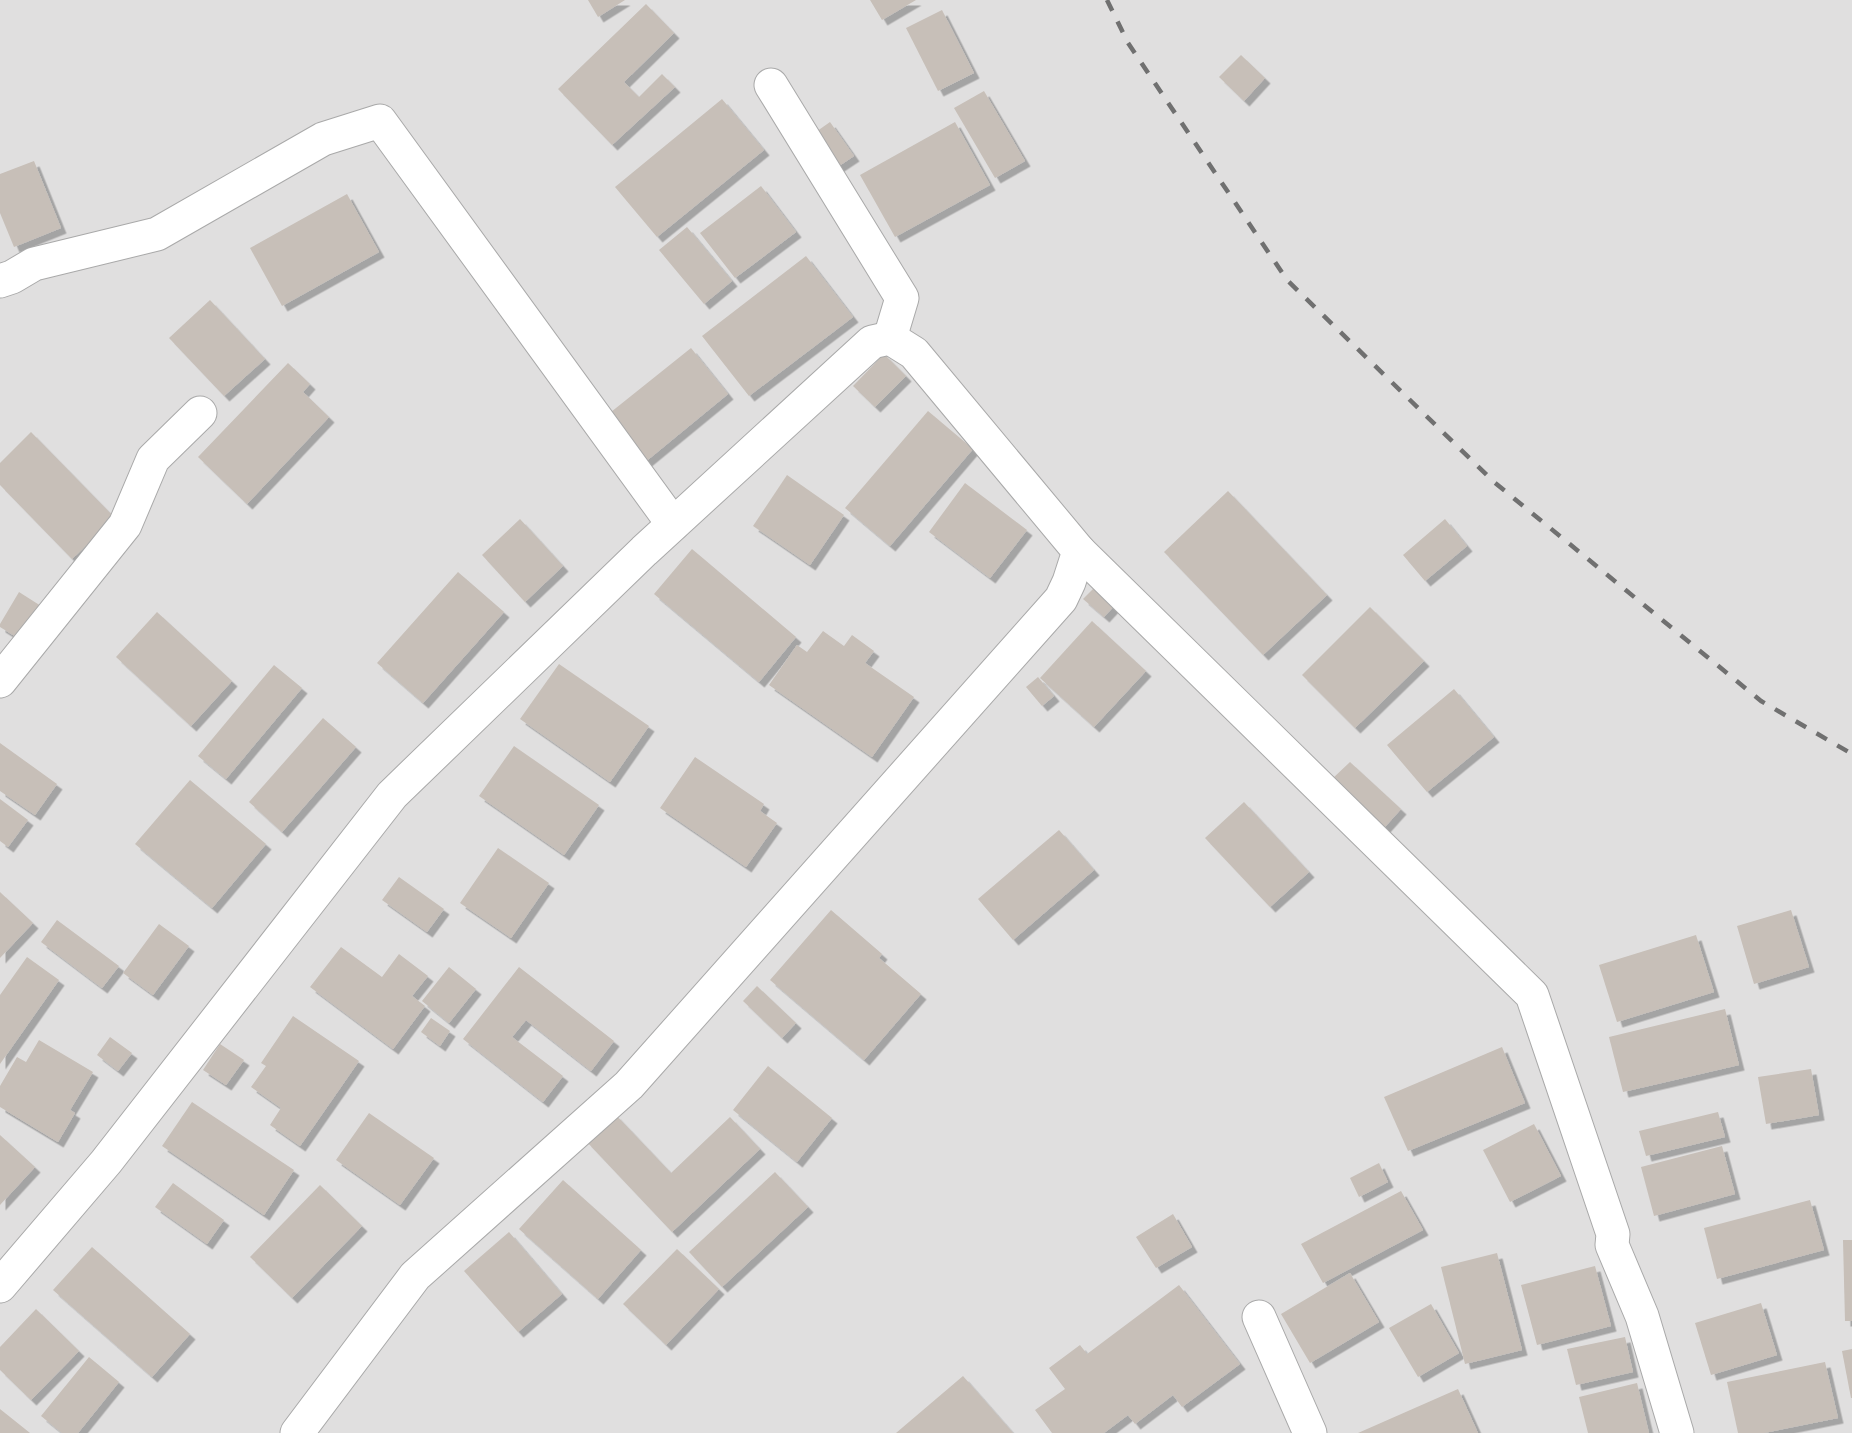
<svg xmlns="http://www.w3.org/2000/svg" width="1852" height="1433" font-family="Helvetica,sans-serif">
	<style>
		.residential { fill: #e0dfdf }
		.building { fill: #c7bfb8; filter: url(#shadow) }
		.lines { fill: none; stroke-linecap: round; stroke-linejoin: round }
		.minor-casing { stroke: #a9a9a9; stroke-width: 35 }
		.minor { stroke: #fff; stroke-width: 33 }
		.rail { stroke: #707070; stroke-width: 4.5; stroke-dasharray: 12 12; stroke-linecap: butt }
	</style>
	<defs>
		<filter id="shadow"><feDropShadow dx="5.5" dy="5.5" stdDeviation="0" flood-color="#0004"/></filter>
	</defs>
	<rect width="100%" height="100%" fill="#f2efe9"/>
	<rect class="residential" x="0" y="0" width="1852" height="1433"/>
	<g class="building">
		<polygon points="588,0 625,0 598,17"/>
		<polygon points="870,0 916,0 882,20"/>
		<polygon points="646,4 674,33 624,82 639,97 662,74 675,87 612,145 558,89"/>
		<polygon points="942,10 974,73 938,91 906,28"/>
		<polygon points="1241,55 1265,78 1244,101 1219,77"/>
		<polygon points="984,91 1025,161 995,178 954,108"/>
		<polygon points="722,99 764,150 657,237 615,187"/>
		<polygon points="830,122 854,156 836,168 813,134"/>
		<polygon points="955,122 990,185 895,237 860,175"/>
		<polygon points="34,161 61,228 14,247 0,213 0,174"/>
		<polygon points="761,186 796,232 735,278 700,233"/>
		<polygon points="347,194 379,252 282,306 250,248"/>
		<polygon points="687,227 732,281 704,304 659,250"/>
		<polygon points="806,256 853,317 749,396 702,336"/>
		<polygon points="210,300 265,359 224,396 169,338"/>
		<polygon points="691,348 728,394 644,463 606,416"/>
		<polygon points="884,354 906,376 875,407 853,386"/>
		<polygon points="288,363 310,384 303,392 329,417 247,504 198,457"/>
		<polygon points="928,411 973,449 890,546 845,508"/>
		<polygon points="31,432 115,518 72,559 0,485 0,463"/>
		<polygon points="787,475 844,515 810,565 753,526"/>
		<polygon points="965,483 1027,530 990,578 929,532"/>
		<polygon points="1228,491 1327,595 1263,655 1164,552"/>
		<polygon points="520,519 563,566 525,602 482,555"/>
		<polygon points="1445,519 1467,546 1425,581 1403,555"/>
		<polygon points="692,549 796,637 759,682 654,594"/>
		<polygon points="458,572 504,612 423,703 377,663"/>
		<polygon points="1095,587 1115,605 1104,617 1083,599"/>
		<polygon points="19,592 41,606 21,640 0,627 0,624"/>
		<polygon points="1370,607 1424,661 1355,728 1302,675"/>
		<polygon points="157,612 232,681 191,726 116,657"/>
		<polygon points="1092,621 1146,671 1094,727 1040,678"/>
		<polygon points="823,631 844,646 852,635 874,651 865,663 914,697 872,757 769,685 797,645 807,652"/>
		<polygon points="559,664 649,726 610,782 520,719"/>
		<polygon points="274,665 302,688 226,779 198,756"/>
		<polygon points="1038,677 1054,696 1042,706 1026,687"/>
		<polygon points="1454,689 1494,737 1427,792 1387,745"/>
		<polygon points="323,718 356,747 282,832 249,802"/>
		<polygon points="0,743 57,784 35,815 0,791"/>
		<polygon points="514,746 599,805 564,855 479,796"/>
		<polygon points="695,757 764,804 760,811 777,823 746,867 660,808"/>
		<polygon points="1350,762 1401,809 1384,828 1332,779"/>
		<polygon points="190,780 266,844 212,908 135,844"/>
		<polygon points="0,799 28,820 8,847 0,841"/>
		<polygon points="1244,802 1309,872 1270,907 1205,838"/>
		<polygon points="1059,830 1094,870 1013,940 978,899"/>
		<polygon points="498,848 549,883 511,938 460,903"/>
		<polygon points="399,877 444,909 427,932 382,900"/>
		<polygon points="0,892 33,923 0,958"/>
		<polygon points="831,910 882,954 879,958 921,994 864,1060 770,980"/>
		<polygon points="1791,910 1809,967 1754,984 1737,926"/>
		<polygon points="57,920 119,966 102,988 41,942"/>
		<polygon points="159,924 189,946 153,995 123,973"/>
		<polygon points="1696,935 1714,992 1617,1022 1599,965"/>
		<polygon points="341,947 382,977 399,954 428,976 412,996 425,1006 393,1049 310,987"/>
		<polygon points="27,957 59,980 0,1064 0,995"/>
		<polygon points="449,967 476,989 449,1023 422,1001"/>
		<polygon points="519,967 614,1041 591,1071 526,1020 512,1037 563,1076 543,1102 463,1039"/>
		<polygon points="757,986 796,1023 782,1038 743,1001"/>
		<polygon points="1725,1009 1739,1065 1623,1092 1609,1037"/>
		<polygon points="293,1016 359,1061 300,1146 270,1125 281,1108 251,1087 266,1066 261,1063"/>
		<polygon points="431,1018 450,1031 440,1046 421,1032"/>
		<polygon points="110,1037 132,1053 118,1071 97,1055"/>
		<polygon points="39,1040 93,1072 70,1110 75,1113 58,1142 0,1107 0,1086 17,1057 26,1062"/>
		<polygon points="220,1044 244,1060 226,1085 203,1070"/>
		<polygon points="1502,1047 1525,1103 1408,1151 1384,1097"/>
		<polygon points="768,1066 832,1118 797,1162 733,1110"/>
		<polygon points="1811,1069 1819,1115 1766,1124 1758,1077"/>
		<polygon points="192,1102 294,1170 264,1215 162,1146"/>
		<polygon points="1718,1112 1725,1137 1646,1156 1639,1131"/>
		<polygon points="369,1113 434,1158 400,1205 336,1160"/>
		<polygon points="615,1114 671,1173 730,1117 760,1149 672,1232 586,1141"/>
		<polygon points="1534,1124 1561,1176 1510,1202 1483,1150"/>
		<polygon points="0,1135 35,1167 0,1205"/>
		<polygon points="1722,1146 1735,1194 1654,1216 1641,1167"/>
		<polygon points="1379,1163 1388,1182 1359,1197 1350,1178"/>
		<polygon points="775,1172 808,1207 722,1287 689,1252"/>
		<polygon points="563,1180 641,1250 598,1299 519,1229"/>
		<polygon points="173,1183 224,1220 207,1244 155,1207"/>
		<polygon points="320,1185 362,1226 292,1298 250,1257"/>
		<polygon points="1401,1191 1423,1230 1323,1283 1301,1244"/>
		<polygon points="1810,1200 1824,1250 1717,1279 1704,1228"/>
		<polygon points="1173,1214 1192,1247 1156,1268 1136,1237"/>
		<polygon points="509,1232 562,1294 518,1332 464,1271"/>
		<polygon points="1843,1240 1852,1240 1852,1321 1845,1321"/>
		<polygon points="92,1247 190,1334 152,1377 53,1290"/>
		<polygon points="677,1249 719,1289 666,1345 623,1304"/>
		<polygon points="1497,1253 1522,1350 1465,1364 1441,1267"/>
		<polygon points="1595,1266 1611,1326 1537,1345 1521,1285"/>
		<polygon points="1350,1273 1379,1322 1310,1363 1281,1314"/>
		<polygon points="1179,1285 1240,1364 1182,1407 1173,1395 1135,1424 1128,1415 1104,1433 1052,1433 1035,1410 1065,1389 1049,1368 1080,1345 1087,1354"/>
		<polygon points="1761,1303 1777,1355 1711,1375 1695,1323"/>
		<polygon points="1431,1304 1459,1353 1418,1377 1389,1328"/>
		<polygon points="36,1309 79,1351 31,1400 0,1370 0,1347"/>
		<polygon points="1625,1337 1633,1372 1576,1385 1567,1349"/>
		<polygon points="1852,1349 1852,1398 1851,1398 1842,1351"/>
		<polygon points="89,1357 119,1382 78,1433 62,1433 41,1416"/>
		<polygon points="1825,1362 1838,1418 1764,1433 1738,1433 1727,1382"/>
		<polygon points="963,1376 1013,1433 896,1433"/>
		<polygon points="1637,1383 1649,1433 1588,1433 1579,1397"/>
		<polygon points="1458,1389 1478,1433 1358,1433"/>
		<polygon points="0,1409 30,1433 0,1433"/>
	</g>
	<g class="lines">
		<defs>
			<g id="minor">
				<polyline points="771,85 902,298 890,338"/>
				<polyline points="0,281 12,277 34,264 157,234 323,139 380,121 673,524"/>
				<polyline points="1079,551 1532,995 1613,1234 1612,1245 1642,1316 1677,1433"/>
				<polyline points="0,681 125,525 153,459 200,413"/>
				<polyline points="0,1286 106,1162 392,795 644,551 872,342 890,338 914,353 1079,551 1069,582 1061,599 629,1085 415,1276 297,1433"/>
				<polyline points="1259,1317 1310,1433"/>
			</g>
		</defs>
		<use href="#minor" class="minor-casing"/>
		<use href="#minor" class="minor"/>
		<polyline class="rail" points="1107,0 1128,43 1287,280 1494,482 1761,701 1852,754"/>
	</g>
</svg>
